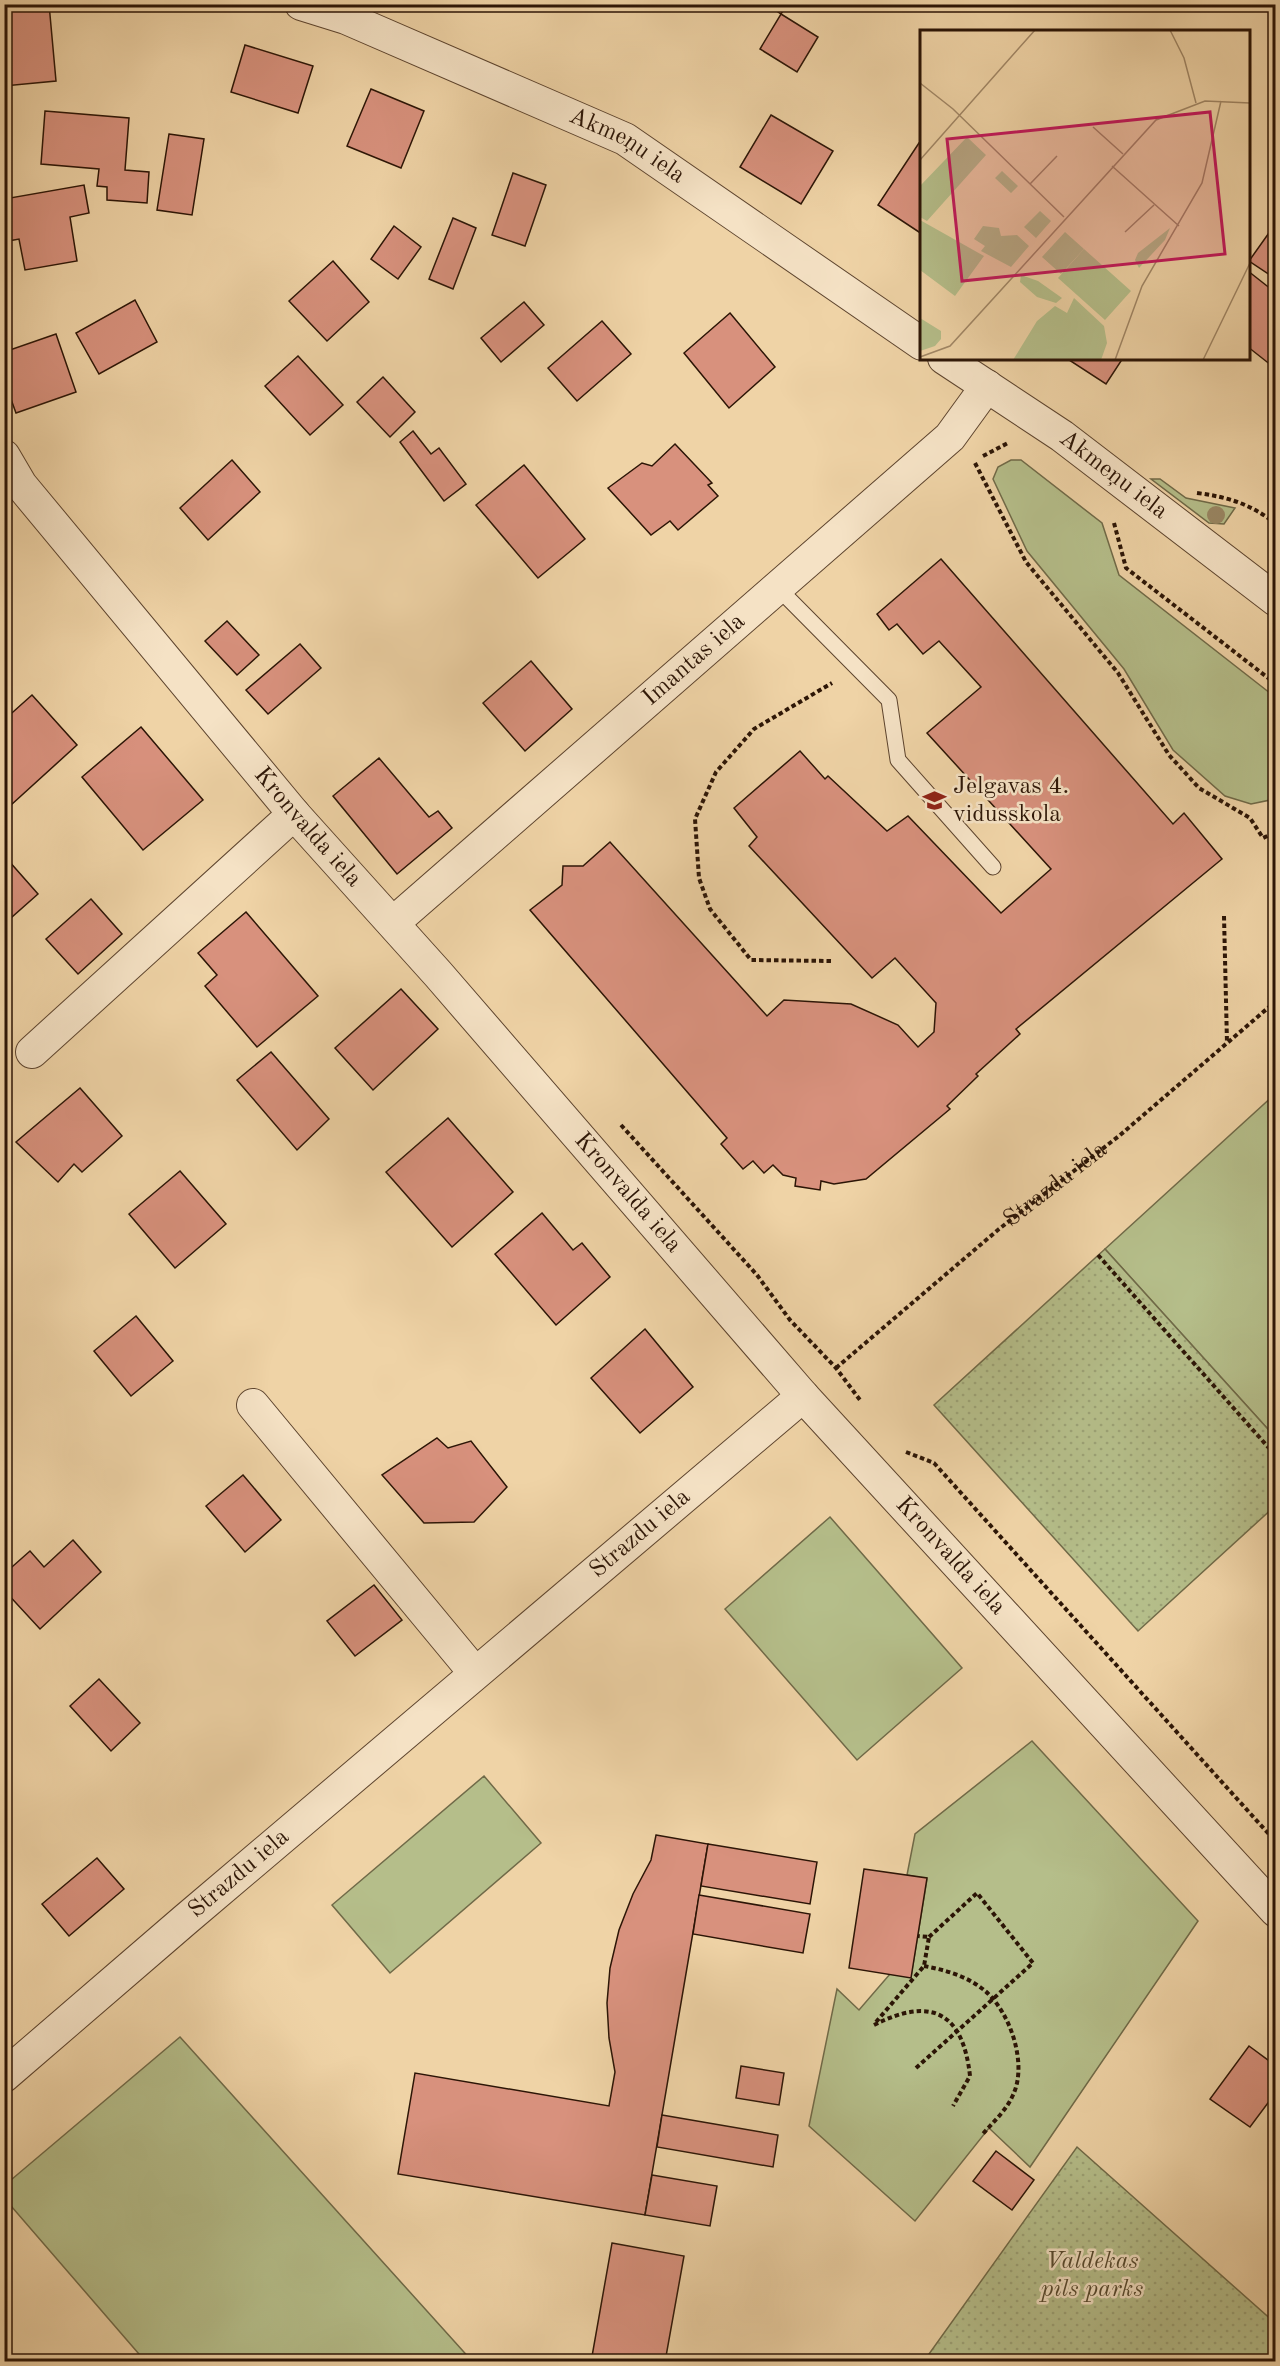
<svg xmlns="http://www.w3.org/2000/svg" width="1280" height="2366" font-family="'Old Standard TT',serif">
	<style>
		.green { fill: #b5be8a; stroke: #706a48; stroke-width: 1.5 }
		.park { fill: url(#park-dots); stroke: #706a48; stroke-width: 1.5 }
		.building { fill: #d8917d; stroke: #2c1506; stroke-width: 1.5 }
		.lines { fill: none; stroke-linecap: round; stroke-linejoin: round }
		.lane-casing { stroke: #5d442e; stroke-width: 17 }
		.street-casing { stroke: #5d442e; stroke-width: 34 }
		.path { stroke: #2c1506; stroke-width: 4; stroke-dasharray: 4.5 3; stroke-linecap: butt }
		.lane { stroke: #f5e2c5; stroke-width: 15 }
		.street { stroke: #f5e2c5; stroke-width: 32 }
		.tree { fill: #9a8764 }
		.labels { text-anchor: middle; dominant-baseline: central; stroke-width: 5; stroke-linejoin: round; paint-order: stroke }
		.street-label { font-size: 24px; fill: #2c1506; stroke: #f5e2c5 }
		.poi-label { font-size: 24px; fill: #2c1506; stroke: #f5e2c5; text-anchor: start }
		.park-label { font-size: 24px; font-style: italic; fill: #55482e; stroke: #f5e2c5 }
		.inset-road { fill: none; stroke: #a18766; stroke-width: 1.5 }
		.view { fill: #c2185b; fill-opacity: 0.15; stroke: #c2185b; stroke-width: 3 }
		.inset-edge { fill: none; stroke: #2c1506; stroke-width: 3 }
	</style>
	<defs>
		<pattern id="park-dots" width="8" height="8" patternUnits="userSpaceOnUse" patternTransform="scale(1.5)"><rect width="8" height="8" fill="#b5be8a"/><path d="M2 2h.1M6 6h.1" fill="none" stroke="#9ca276" stroke-width="1.8" stroke-linecap="round"/></pattern>
	</defs>
	<rect width="100%" height="100%" fill="#efd3a6"/>
	<filter id="stains"><feTurbulence type="fractalNoise" baseFrequency=".00333" numOctaves="4"/><feColorMatrix values="0 0 0 0 .2 0 0 0 0 .09 0 0 0 0 .02 0 0 0 .5 -.17"/></filter>
	<radialGradient id="worn" r=".72"><stop offset=".6" stop-color="#630" stop-opacity="0"/><stop offset="1" stop-color="#630" stop-opacity=".3"/></radialGradient>
	<g class="green">
		<polygon points="1011,460 1021,460 1102,523 1119,575 1275,697 1275,799 1251,804 1225,796 1173,750 1124,669 1027,551 993,479 998,467"/>
		<polygon points="1151,479 1160,479 1186,498 1235,508 1224,524 1209,523"/>
		<polygon points="1275,1094 1275,1437 1105,1249"/>
		<polygon points="830,1517 962,1668 857,1760 725,1609"/>
		<polygon points="1032,1741 1198,1921 1030,2167 989,2128 915,2221 809,2126 837,1989 859,2010 890,1974 911,1977 927,1879 907,1875 915,1834"/>
		<polygon points="484,1776 541,1843 390,1973 332,1905"/>
		<polygon points="180,2037 472,2361 145,2361 5,2199 5,2185"/>
	</g>
	<g class="park">
		<polygon points="1105,1249 1275,1437 1275,1506 1138,1631 934,1405"/>
		<polygon points="1077,2147 1275,2323 1275,2361 924,2361"/>
	</g>
	<g class="building">
		<polygon points="4,4 49,4 56,81 4,86"/>
		<polygon points="766,4 787,4 781,14"/>
		<polygon points="781,14 818,37 797,72 760,49"/>
		<polygon points="245,45 313,66 298,113 231,92"/>
		<polygon points="371,89 424,111 401,168 347,146"/>
		<polygon points="45,111 129,118 125,170 149,172 147,203 107,200 107,187 97,186 99,169 41,164"/>
		<polygon points="771,115 833,151 801,204 740,167"/>
		<polygon points="169,134 204,139 192,215 157,210"/>
		<polygon points="919,143 922,144 922,234 878,205"/>
		<polygon points="513,173 546,185 525,246 492,235"/>
		<polygon points="84,185 89,213 70,217 77,261 25,270 19,239 8,241 4,199"/>
		<polygon points="453,218 476,228 453,289 429,279"/>
		<polygon points="1276,223 1276,279 1249,261"/>
		<polygon points="394,226 421,247 398,279 371,259"/>
		<polygon points="333,261 369,302 327,341 289,301"/>
		<polygon points="1248,271 1276,293 1276,369 1248,347"/>
		<polygon points="135,300 157,342 99,374 76,333"/>
		<polygon points="524,302 544,325 501,362 481,338"/>
		<polygon points="730,313 775,367 729,408 684,353"/>
		<polygon points="602,321 631,354 577,401 548,368"/>
		<polygon points="56,334 76,392 16,413 4,380 4,352"/>
		<polygon points="298,356 343,405 310,435 265,386"/>
		<polygon points="1066,358 1123,358 1106,384"/>
		<polygon points="383,377 415,412 390,437 357,402"/>
		<polygon points="413,431 431,454 439,448 466,484 444,501 400,442"/>
		<polygon points="675,444 712,483 708,485 718,496 678,530 670,521 651,535 608,488 642,463 652,466"/>
		<polygon points="232,460 260,492 208,540 180,508"/>
		<polygon points="524,465 585,539 538,578 476,505"/>
		<polygon points="941,559 1173,824 1184,813 1222,859 1016,1029 1020,1034 976,1074 978,1076 947,1106 950,1109 866,1179 834,1184 821,1181 820,1190 795,1186 796,1178 783,1175 773,1165 764,1173 753,1161 743,1169 721,1144 727,1138 530,910 562,885 563,866 583,866 610,842 767,1016 784,1000 851,1004 898,1025 918,1047 934,1032 936,1003 895,958 872,978 749,846 757,837 734,808 800,751 825,779 828,776 887,831 908,816 1001,913 1051,869 927,733 981,687 939,641 923,654 897,624 889,630 877,614"/>
		<polygon points="227,621 259,655 237,675 205,641"/>
		<polygon points="300,644 321,668 268,714 246,690"/>
		<polygon points="531,661 572,709 525,751 483,703"/>
		<polygon points="32,695 77,745 11,805 4,798 4,720"/>
		<polygon points="141,727 203,800 143,850 82,777"/>
		<polygon points="379,758 429,817 438,811 452,828 397,874 333,796"/>
		<polygon points="8,860 38,894 4,924 4,863"/>
		<polygon points="91,899 122,934 78,974 46,939"/>
		<polygon points="246,912 318,996 257,1047 205,986 217,975 198,953"/>
		<polygon points="401,989 438,1029 373,1090 335,1048"/>
		<polygon points="271,1052 329,1119 297,1150 237,1080"/>
		<polygon points="80,1088 122,1136 82,1172 74,1164 58,1182 16,1142"/>
		<polygon points="448,1118 513,1192 452,1247 386,1172"/>
		<polygon points="180,1171 226,1224 175,1268 129,1214"/>
		<polygon points="542,1213 573,1250 582,1243 610,1277 556,1325 495,1254"/>
		<polygon points="136,1316 173,1361 131,1396 94,1351"/>
		<polygon points="645,1329 693,1387 640,1433 591,1378"/>
		<polygon points="437,1438 448,1448 471,1441 507,1487 474,1522 424,1523 382,1475"/>
		<polygon points="243,1475 281,1520 245,1552 206,1506"/>
		<polygon points="73,1540 101,1572 40,1629 4,1590 4,1574 30,1551 44,1567"/>
		<polygon points="374,1585 402,1620 355,1656 327,1621"/>
		<polygon points="99,1679 140,1723 111,1751 70,1706"/>
		<polygon points="656,1835 708,1844 645,2215 398,2174 415,2073 609,2106 615,2072 609,2038 607,2003 610,1968 619,1930 633,1894 651,1860"/>
		<polygon points="708,1844 817,1862 810,1904 701,1886"/>
		<polygon points="97,1858 124,1889 69,1936 42,1904"/>
		<polygon points="864,1869 927,1878 911,1978 849,1968"/>
		<polygon points="699,1895 810,1914 803,1953 693,1934"/>
		<polygon points="1249,2046 1276,2066 1276,2092 1250,2127 1210,2099"/>
		<polygon points="741,2066 784,2073 779,2105 736,2098"/>
		<polygon points="662,2115 778,2135 773,2167 657,2147"/>
		<polygon points="996,2151 1034,2180 1012,2210 973,2181"/>
		<polygon points="652,2175 717,2186 710,2226 645,2215"/>
		<polygon points="612,2243 684,2256 665,2362 591,2362"/>
	</g>
	<g class="lines">
		<defs>
			<polyline id="lane" points="777,587 889,700 898,760 993,867"/>
			<g id="street">
				<path id="s2" d="M 301,4 L 346,18 L 625,139 L 922,344"/>
				<path id="s3" d="M 944,358 L 1062,436 L 1276,600"/>
				<path id="s4" d="M 4,456 L 21,485 L 294,814 L 438,974 L 803,1396 L 1276,1911"/>
				<path id="s5" d="M 393,923 L 950,437 L 987,386"/>
				<polyline points="32,1052 294,814"/>
				<polyline points="253,1405 475,1673"/>
				<path id="s6" d="M 4,2076 L 185,1920 L 803,1396"/>
			</g>
		</defs>
		<use href="#lane" class="lane-casing"/>
		<use href="#street" class="street-casing"/>
		<g class="path">
			<polyline points="983,456 1008,443"/>
			<polyline points="975,463 1026,562 1118,673 1169,755 1199,788 1250,818 1263,838 1276,832"/>
			<path d="M 1197,493 C 1228,497 1251,504 1276,524"/>
			<polyline points="1114,523 1126,568 1276,684"/>
			<polyline points="1224,916 1227,1043"/>
			<polyline points="831,961 751,960 710,909 699,878 695,819 716,772 754,729 832,683"/>
			<polyline points="621,1125 757,1275 790,1320 836,1368 860,1400"/>
			<polyline points="1098,1255 1276,1456"/>
			<path id="s1" d="M 836,1368 L 999,1229 L 1119,1136 L 1276,1001"/>
			<polyline points="906,1452 934,1463 1276,1842"/>
			<path d="M 924,1966 C 945,1970 967,1976 984,1990 C 1010,2011 1028,2064 1013,2095 C 1006,2111 993,2122 982,2135"/>
			<polyline points="876,2022 924,1966 929,1937 918,1936"/>
			<path d="M 874,2025 C 931,1996 963,2012 970,2076 L 953,2106"/>
			<polyline points="916,2068 1033,1963 977,1893 929,1937"/>
		</g>
		<use href="#lane" class="lane"/>
		<use href="#street" class="street"/>
	</g>
	<circle class="tree" cx="1216" cy="515" r="9"/>
	<defs>
		<symbol id="school-bare" viewBox="-9 -9 18 18"><path d="M0-5L7-2L0 1L-7-2ZM-4 1L0 2.5L4 1V4Q0 6-4 4Z" fill="#8f2418" stroke="#f5e2c5" stroke-width="2.5" paint-order="stroke"/></symbol>
	</defs>
	<g fill-rule="evenodd">
		<use href="#school-bare" x="918" y="784" width="33" height="33"/>
	</g>
	<g class="labels">
		<g class="street-label">
			<text stroke="none"><textPath href="#s2" startOffset="356">Akmeņu iela</textPath></text>
			<text stroke="none"><textPath href="#s3" startOffset="206">Akmeņu iela</textPath></text>
			<text stroke="none"><textPath href="#s5" startOffset="400">Imantas iela</textPath></text>
			<text stroke="none"><textPath href="#s4" startOffset="480">Kronvalda iela</textPath></text>
			<text stroke="none"><textPath href="#s1" startOffset="286">Strazdu iela</textPath></text>
			<text stroke="none"><textPath href="#s4" startOffset="966">Kronvalda iela</textPath></text>
			<text stroke="none"><textPath href="#s6" startOffset="836">Strazdu iela</textPath></text>
			<text stroke="none"><textPath href="#s4" startOffset="1452">Kronvalda iela</textPath></text>
			<text stroke="none"><textPath href="#s6" startOffset="310">Strazdu iela</textPath></text>
		</g>
		<g class="poi-label">
			<text x="953" y="787">Jelgavas 4.<tspan x="953" dy="28">vidusskola</tspan></text>
		</g>
		<g class="park-label">
			<text x="1092" y="2262">Valdekas<tspan x="1092" dy="28">pils parks</tspan></text>
		</g>
	</g>
	<g transform="translate(920 30)">
		<rect width="330" height="330" fill="#efd3a6"/>
		<path d="M 47,107 L 66,125 L 7,191 L 0,187 L 0,156 ZM 82,141 L 98,156 L 91,163 L 75,148 ZM 120,181 L 131,191 L 116,208 L 104,197 ZM 63,196 L 79,198 L 81,206 L 97,205 L 109,216 L 91,237 L 61,221 L 65,216 L 54,209 ZM 250,198 L 245,210 L 219,238 L 215,230 L 218,223 ZM 164,219 L 211,261 L 185,290 L 138,248 ZM 154,268 L 184,296 L 187,313 L 181,330 L 93,330 L 117,291 L 135,276 L 147,283 Z" fill="#b5be8a"/>
		<path d="M 101,245 L 118,251 L 142,268 L 136,273 L 117,267 L 100,252 Z" fill="#b5be8a"/>
		<path d="M 0,190 L 64,226 L 35,266 L 0,240 ZM 145,202 L 164,219 L 141,244 L 122,227 ZM 0,288 L 21,301 L 21,309 L 15,316 L 0,321 Z" fill="#b5be8a"/>
		<path class="inset-road" d="M 250,0 L 264,28 L 276,73M 0,53 L 33,79 L 144,187M 173,97 L 203,124M 0,130 L 115,0M 192,136 L 259,196M 110,154 L 137,126M 205,202 L 234,175M 0,327 L 30,316 L 236,90 L 285,71 L 330,73M 195,330 L 222,256 L 282,153 L 301,71M 283,330 L 330,233"/>
		<path class="view" d="M 290,82 L 305,224 L 42,251 L 27,109 Z"/>
		<rect width="330" height="330" class="inset-edge"/>
	</g>
	<rect width="1280" height="2366" fill="none" stroke="#efd3a6" stroke-width="24"/>
	<rect x="6" y="6" width="1268" height="2354" fill="none" stroke="#2c1506" stroke-width="3"/>
	<rect x="12" y="12" width="1256" height="2342" fill="none" stroke="#2c1506" stroke-width="1.5"/>
	<rect width="100%" height="100%" filter="url(#stains)"/>
	<rect width="100%" height="100%" fill="url(#worn)"/>
</svg>
